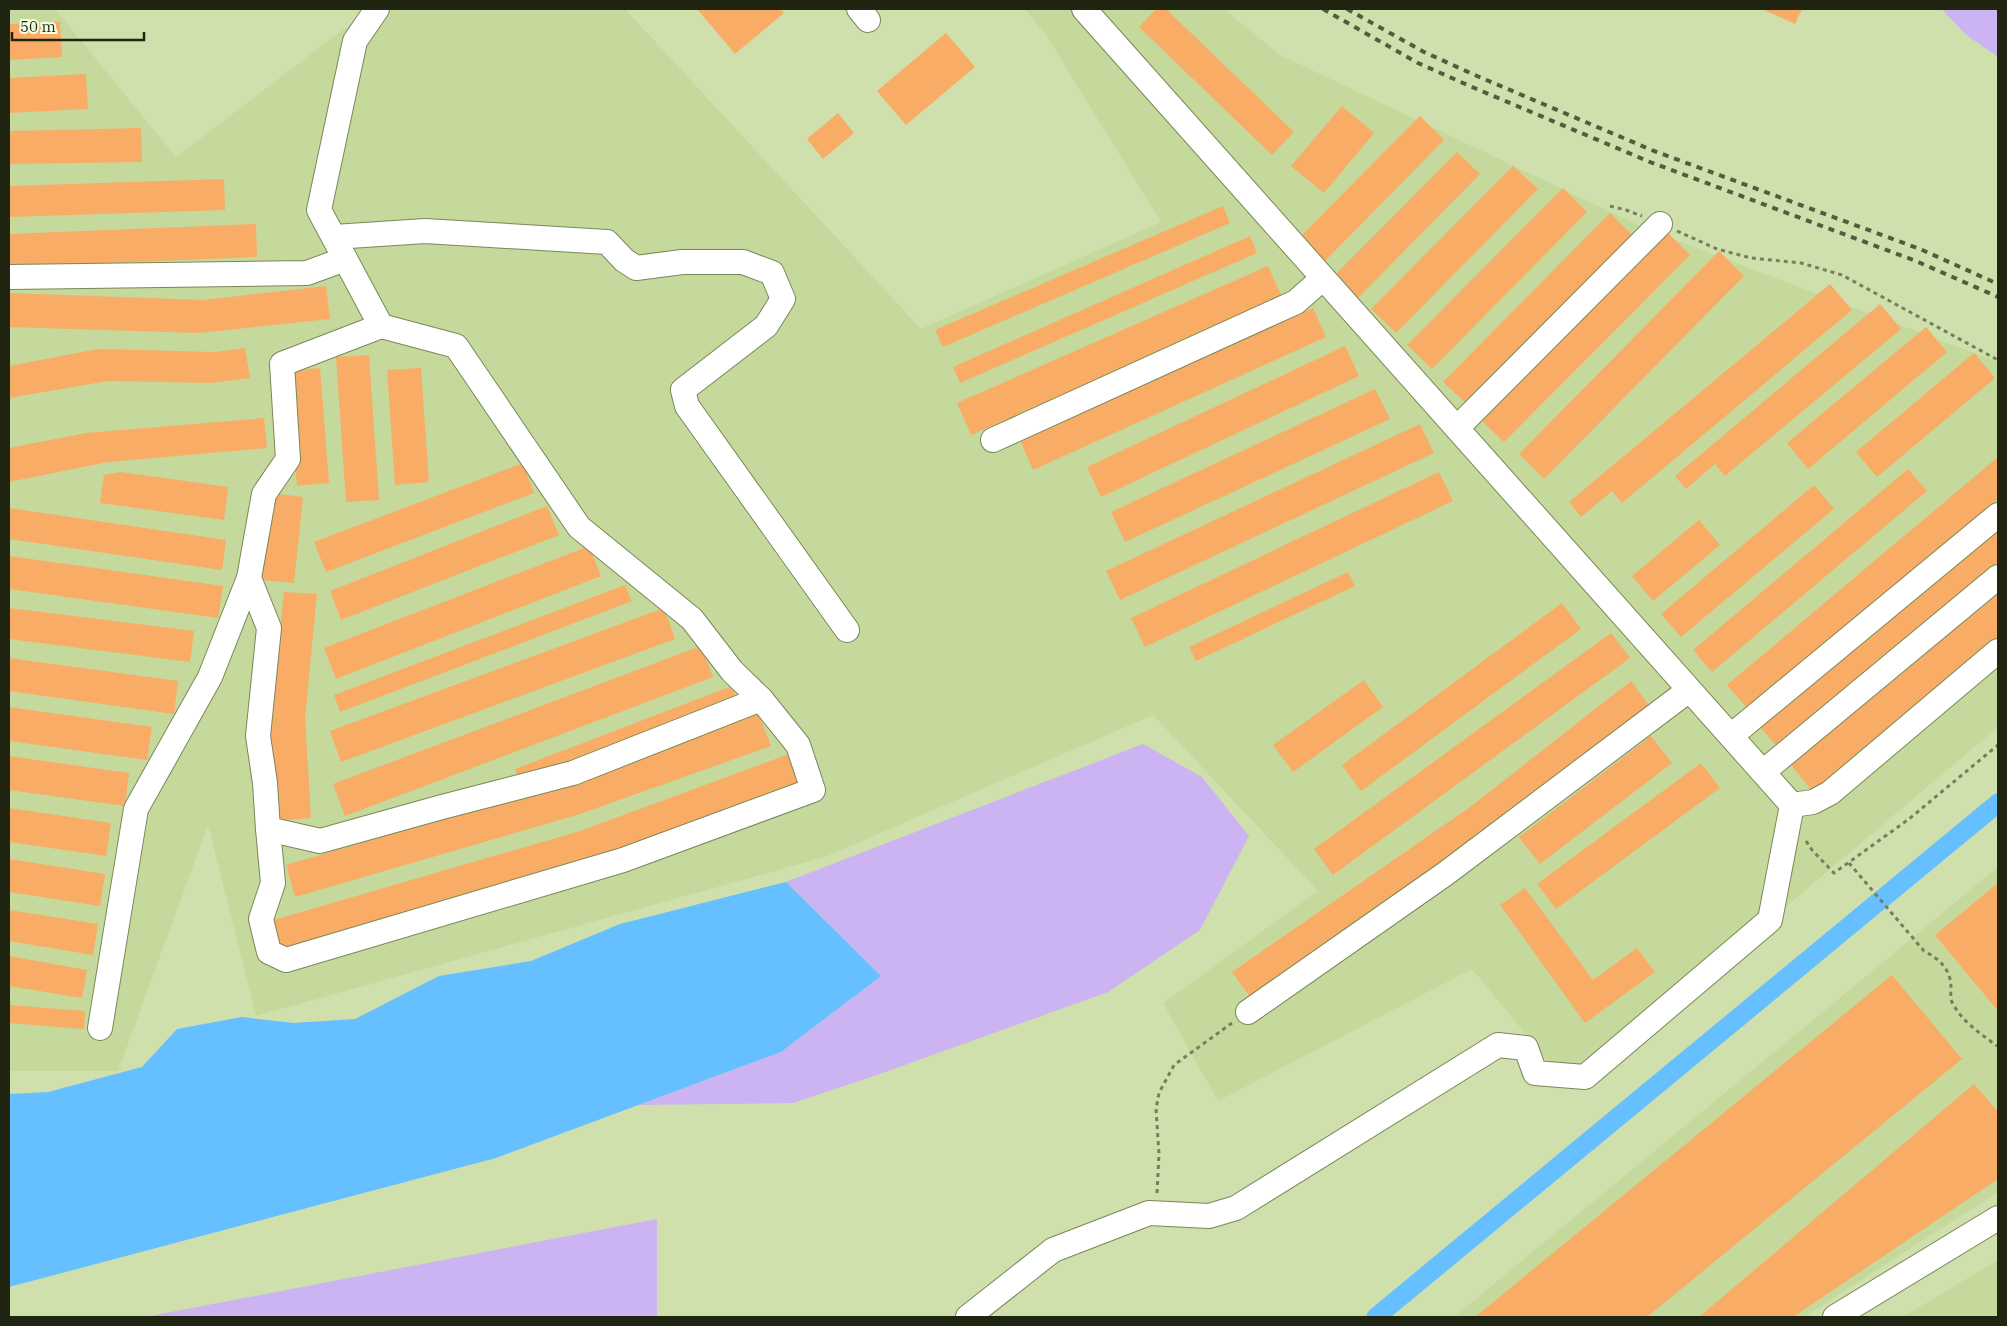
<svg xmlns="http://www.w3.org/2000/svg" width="2007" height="1326" font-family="'IBM Plex Serif',serif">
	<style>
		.built { fill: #c6d99d }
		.green { fill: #ccb3f2 }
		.water { fill: #66bfff }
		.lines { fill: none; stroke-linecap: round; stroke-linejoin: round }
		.canal { stroke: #66bfff; stroke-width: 19 }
		.building { fill: #f8ac65 }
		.minor-casing { stroke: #798857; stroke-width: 26 }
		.path { stroke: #747f5c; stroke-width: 3; stroke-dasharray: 4 4; stroke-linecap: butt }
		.minor { stroke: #fff; stroke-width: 24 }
		.rail { stroke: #525c3e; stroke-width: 4; stroke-dasharray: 6 6; stroke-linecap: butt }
	</style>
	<rect width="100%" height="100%" fill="#cfe0ac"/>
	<g class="built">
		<polygon points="9,9 55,9 176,157 370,9 625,9 921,329 1161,222 1046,35 1025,9 1224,9 1280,55 1651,231 1998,362 1998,727 1571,1089 1472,969 1218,1101 1163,1003 1318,891 1153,715 825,857 256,1016 208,825 118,1071 9,1071"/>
		<polygon points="1998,867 1998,1192 1804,1317 1454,1317"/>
		<polygon points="1998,1260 1998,1317 1903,1317"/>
	</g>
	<g class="green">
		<polygon points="1942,9 1998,9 1998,57 1965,34"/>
		<polygon points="1143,744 1202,777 1249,836 1200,930 1108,992 877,1075 793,1103 639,1105 781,1052 881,976 786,882"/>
		<polygon points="657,1219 657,1317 145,1317"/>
	</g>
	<polygon class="water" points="786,882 881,976 781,1052 496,1158 9,1287 9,1094 48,1092 142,1067 177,1029 242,1017 293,1023 355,1019 439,976 531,961 620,924"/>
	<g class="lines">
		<polyline class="canal" points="1376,1317 1998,803"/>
	</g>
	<g class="building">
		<polygon points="697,9 780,9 784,13 735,54"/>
		<polygon points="1156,9 1166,9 1294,132 1272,155 1139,27"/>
		<polygon points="1762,9 1802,9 1795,24"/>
		<polygon points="60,22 62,57 9,60 9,24"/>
		<polygon points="946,33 975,67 906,125 877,91"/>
		<polygon points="86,74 88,109 9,113 9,78"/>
		<polygon points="1342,106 1374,133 1324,193 1291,166"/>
		<polygon points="838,113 854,133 823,159 807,139"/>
		<polygon points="1420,116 1444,140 1325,261 1300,237"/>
		<polygon points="141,128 142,162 9,164 9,131"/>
		<polygon points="1457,152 1480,174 1357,299 1334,276"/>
		<polygon points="1513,166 1538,189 1396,333 1371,309"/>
		<polygon points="224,179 225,210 9,217 9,186"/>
		<polygon points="1563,188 1587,212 1432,369 1407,345"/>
		<polygon points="1223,206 1230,223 943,347 935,330"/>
		<polygon points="1610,213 1633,236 1467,404 1443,382"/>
		<polygon points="256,224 257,257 9,267 9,234"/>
		<polygon points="1666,231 1690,255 1504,442 1480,419"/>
		<polygon points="1250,236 1257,253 960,383 953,367"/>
		<polygon points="1719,251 1744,276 1544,479 1519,454"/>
		<polygon points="1268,266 1282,297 971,435 957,403"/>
		<polygon points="1830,284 1852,310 1622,503 1612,491 1581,517 1569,502"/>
		<polygon points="326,286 330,319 199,333 9,327 9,293 203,300"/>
		<polygon points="1880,304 1901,329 1725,476 1715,464 1686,489 1675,476"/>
		<polygon points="1313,308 1326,337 1033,470 1020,440"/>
		<polygon points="1926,327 1947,352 1808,469 1787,443"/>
		<polygon points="1345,346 1359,376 1101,497 1087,467"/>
		<polygon points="245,348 250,378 212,383 108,381 9,398 9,366 98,349 216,352"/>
		<polygon points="1974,353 1995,378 1877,477 1856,452"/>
		<polygon points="369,355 379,500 346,502 336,357"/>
		<polygon points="320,368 329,483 297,486 287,371"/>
		<polygon points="421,368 429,482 395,485 387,370"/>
		<polygon points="1375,389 1390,419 1125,542 1111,512"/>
		<polygon points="264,418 267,448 108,462 9,482 9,448 86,433"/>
		<polygon points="1420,424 1434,453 1120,600 1106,571"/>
		<polygon points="1998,457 1998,499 1748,709 1727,685"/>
		<polygon points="523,463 534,493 326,572 314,542"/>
		<polygon points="1908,469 1927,491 1712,672 1693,650"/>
		<polygon points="121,472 228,487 224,520 100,503 104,475"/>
		<polygon points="1439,472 1453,501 1145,647 1131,618"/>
		<polygon points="1814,485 1834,509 1681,637 1661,614"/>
		<polygon points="270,493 303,497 294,583 261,580"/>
		<polygon points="547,506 559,535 341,620 330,591"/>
		<polygon points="9,508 226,540 222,570 9,539"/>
		<polygon points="1699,520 1720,545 1653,601 1632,576"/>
		<polygon points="1998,525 1998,567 1781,751 1760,727"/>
		<polygon points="589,546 601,576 336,679 324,648"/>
		<polygon points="9,556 223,586 218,618 9,589"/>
		<polygon points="1348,572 1355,586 1196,661 1189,647"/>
		<polygon points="625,585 632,601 340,712 334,695"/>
		<polygon points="284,592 317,594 305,718 311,818 276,821 270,718"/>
		<polygon points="1998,593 1998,640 1814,793 1791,765"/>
		<polygon points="1562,603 1581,629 1361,791 1342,765"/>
		<polygon points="9,608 194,631 190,662 9,639"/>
		<polygon points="664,608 675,639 341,762 330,731"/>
		<polygon points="1611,633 1630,658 1333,875 1314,849"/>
		<polygon points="701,646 713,677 345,816 333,784"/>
		<polygon points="9,658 178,681 174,714 9,691"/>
		<polygon points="1364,680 1383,707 1293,772 1273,745"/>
		<polygon points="1631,681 1651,708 1490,831 1252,1000 1232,972 1470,807"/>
		<polygon points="732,686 737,701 521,784 515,769"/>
		<polygon points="9,707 152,727 147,760 9,741"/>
		<polygon points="758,713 771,746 580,814 295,897 286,865 582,778"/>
		<polygon points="1651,736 1672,763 1540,864 1519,837"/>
		<polygon points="789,754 802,785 589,863 276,954 267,922 580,831"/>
		<polygon points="9,756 129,773 125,806 9,790"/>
		<polygon points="1701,763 1720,788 1556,909 1537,884"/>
		<polygon points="9,808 111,823 106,856 9,842"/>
		<polygon points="9,859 105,874 100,906 9,892"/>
		<polygon points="1998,883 1998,1011 1935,935"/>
		<polygon points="1525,888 1593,980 1637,948 1655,972 1585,1023 1500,905"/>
		<polygon points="9,910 98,924 93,955 9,941"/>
		<polygon points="9,956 87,970 82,998 9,986"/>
		<polygon points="1892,975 1962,1059 1647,1317 1475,1317"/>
		<polygon points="9,1005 85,1011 84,1029 9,1023"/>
		<polygon points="1974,1084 1998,1112 1998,1179 1793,1317 1699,1317"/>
	</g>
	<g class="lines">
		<defs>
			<g id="minor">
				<polyline points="859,9 868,20"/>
				<polyline points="1084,9 1792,805"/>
				<polyline points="334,237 425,231 607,242 624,260 636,268 682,262 743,262 772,273 783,299 766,326 683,390 687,406 847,630"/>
				<polyline points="9,277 307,273 345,259"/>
				<polyline points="1457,428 1660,224"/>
				<polyline points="993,440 1296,302 1323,278"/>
				<polyline points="249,578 269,628 258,736 265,783 268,829 320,841 442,807 573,773 761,699"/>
				<polyline points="1731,736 1998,515"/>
				<polyline points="1763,772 1998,577"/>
				<polyline points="1792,805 1813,802 1830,793 1998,651"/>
				<polyline points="268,829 273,883 261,919 269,952 286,960 623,860 813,790 798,745 761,699 732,671 692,619 579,527 456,346 381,326"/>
				<polyline points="1248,1012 1445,874 1689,690"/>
				<polyline points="100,1028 136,809 210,677 249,578 264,494 288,459 282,364 381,326 319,210 355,41 377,9"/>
				<polyline points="968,1317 1053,1250 1149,1213 1209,1216 1236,1208 1498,1045 1526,1048 1535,1073 1585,1077 1770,920 1792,805"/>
				<polyline points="1835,1317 1998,1218"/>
			</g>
		</defs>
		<use href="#minor" class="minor-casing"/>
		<g class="path">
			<polyline points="1610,206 1626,210 1642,216"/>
			<polyline points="1677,231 1717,249 1751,258 1801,263 1842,275 1998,360"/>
			<polyline points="1806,841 1812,850 1834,873 1909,819 1998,745"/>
			<path d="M 1849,863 L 1924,951 C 1939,959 1950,968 1951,986 C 1951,991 1950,998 1952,1002 C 1962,1022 1980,1033 1997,1046"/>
			<polyline points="1157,1193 1159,1154 1156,1109 1159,1093 1174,1065 1232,1023"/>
		</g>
		<use href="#minor" class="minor"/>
		<g class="rail">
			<polyline points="1323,9 1418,63 1472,87 1650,162 1916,261 1998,297"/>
			<polyline points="1347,9 1424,52 1477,76 1654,151 1920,249 1998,284"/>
		</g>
	</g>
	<rect width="2007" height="1326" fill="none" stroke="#1f2511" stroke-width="20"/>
	<path d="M12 32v8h132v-8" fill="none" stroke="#1f2511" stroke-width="2.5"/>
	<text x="20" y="32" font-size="15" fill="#1f2511" stroke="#f5fee3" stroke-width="4" paint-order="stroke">50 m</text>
</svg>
